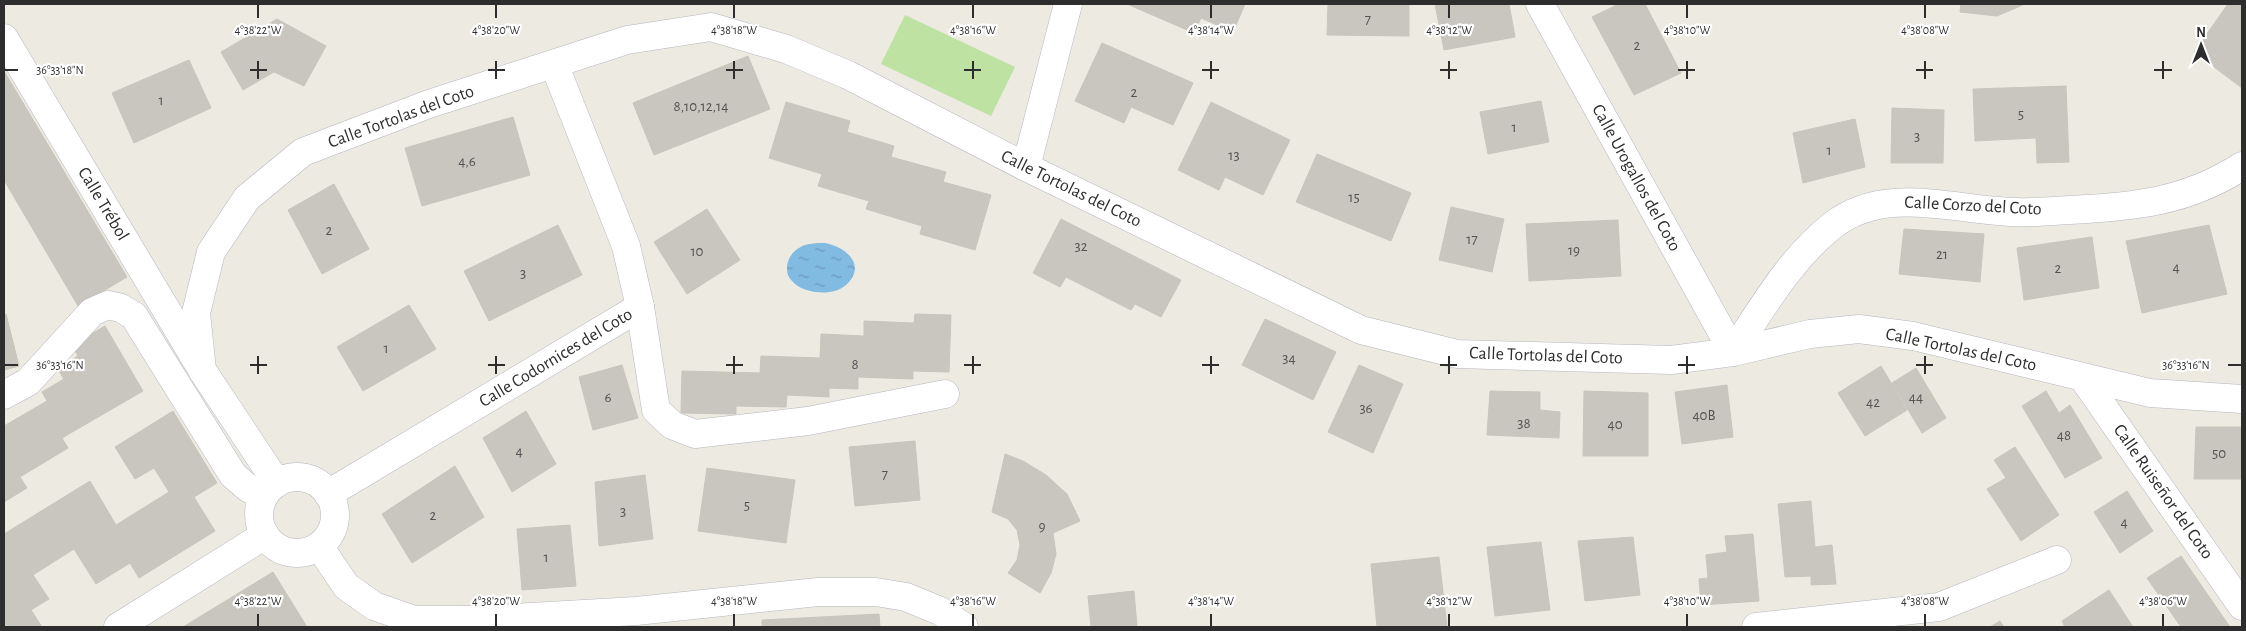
<svg xmlns="http://www.w3.org/2000/svg" width="2246" height="631" font-family="'Alegreya Sans',sans-serif">
	<style>
		.pitch { fill: #bee2a2 }
		.water { fill: url(#water-ripples) }
		.building { fill: #c9c6c0; stroke: #c8c6bb }
		.lines { fill: none; stroke-linecap: round; stroke-linejoin: round }
		.minor-casing { stroke: #b5b6bf; stroke-width: 29 }
		.minor { stroke: #fff; stroke-width: 28 }
		.ticks { fill: none; stroke: #2d2d2d; stroke-width: 2 }
		.labels { text-anchor: middle; dominant-baseline: central; stroke-width: 4.5; stroke-linejoin: round; paint-order: stroke }
		.number-label { font-size: 15px; fill: #545352 }
		.street-label { font-size: 18px; fill: #2d2d2d; stroke: #fff }
		.ticks-label { font-size: 12px; text-anchor: middle; fill: #2d2d2d; stroke: #fff; stroke-width: 4.5; stroke-linejoin: round; paint-order: stroke }
	</style>
	<defs>
		<pattern id="water-ripples" width="26" height="14" patternUnits="userSpaceOnUse" patternTransform="scale(1.25)"><rect width="26" height="14" fill="#82bbe2"/><path d="M2 4q2-2 4 0t4 0M15 11q2-2 4 0t4 0" fill="none" stroke="#6b98b8"/></pattern>
	</defs>
	<rect width="100%" height="100%" fill="#edeae2"/>
	<polygon class="pitch" points="905,15 1015,67 991,116 881,64"/>
	<path class="water" d="M 825,243 C 847,247 867,266 846,285 C 833,297 803,294 792,281 C 782,271 788,254 799,248 C 806,243 817,243 825,243 Z"/>
	<g class="building">
		<polygon points="1127,4 1245,4 1233,32 1201,18 1194,33"/>
		<polygon points="1328,4 1409,4 1409,36 1327,35"/>
		<polygon points="1435,4 1509,4 1515,37 1444,50"/>
		<polygon points="1619,4 1645,4 1681,73 1634,95 1592,17"/>
		<polygon points="1961,4 2025,4 1997,16 1960,12"/>
		<polygon points="2228,4 2242,4 2242,88 2194,52"/>
		<polygon points="277,19 326,46 304,86 274,72 243,90 221,52"/>
		<polygon points="1102,43 1193,83 1173,125 1131,107 1124,123 1075,101"/>
		<polygon points="748,56 770,109 654,155 633,103"/>
		<polygon points="189,60 211,108 134,143 112,93"/>
		<polygon points="4,71 127,277 78,306 4,180"/>
		<polygon points="2066,86 2069,162 2037,163 2036,138 1975,141 1973,89"/>
		<polygon points="1541,101 1549,142 1488,154 1480,112"/>
		<polygon points="786,102 850,121 847,132 894,146 891,157 946,172 943,182 991,195 975,250 920,234 922,226 866,209 869,201 818,186 822,174 769,158"/>
		<polygon points="1211,102 1290,140 1263,195 1225,177 1219,190 1178,170"/>
		<polygon points="1892,108 1944,110 1943,163 1891,163"/>
		<polygon points="513,117 530,175 422,206 405,148"/>
		<polygon points="1855,119 1865,167 1803,183 1793,133"/>
		<polygon points="1317,154 1411,193 1391,241 1296,202"/>
		<polygon points="334,184 369,249 322,274 288,210"/>
		<polygon points="1451,207 1504,219 1492,272 1439,260"/>
		<polygon points="707,209 740,260 687,294 654,242"/>
		<polygon points="1061,219 1181,280 1161,317 1135,304 1131,310 1066,277 1060,287 1033,273"/>
		<polygon points="1618,220 1621,276 1529,281 1526,224"/>
		<polygon points="558,225 582,275 489,321 464,271"/>
		<polygon points="2209,225 2227,294 2142,313 2126,241"/>
		<polygon points="1904,229 1984,234 1980,282 1899,274"/>
		<polygon points="2092,237 2099,288 2024,300 2017,248"/>
		<polygon points="409,305 436,349 363,391 337,347"/>
		<polygon points="6,314 19,366 4,370 4,315"/>
		<polygon points="915,314 951,315 949,372 913,371 913,379 858,377 858,389 829,388 829,397 787,395 786,407 736,406 736,414 681,413 682,371 760,373 761,356 820,358 821,334 864,336 864,321 914,323"/>
		<polygon points="1265,319 1336,352 1313,400 1242,365"/>
		<polygon points="105,326 143,391 62,438 68,448 20,477 27,488 4,502 4,426 47,401 42,392 64,379 57,368 78,356 72,345"/>
		<polygon points="622,365 638,418 593,430 579,377"/>
		<polygon points="1359,365 1403,384 1373,453 1328,432"/>
		<polygon points="1881,366 1907,410 1865,436 1838,393"/>
		<polygon points="1916,368 1946,418 1922,433 1892,383"/>
		<polygon points="1727,385 1733,437 1682,444 1675,392"/>
		<polygon points="1490,391 1540,392 1540,410 1560,412 1559,438 1487,435"/>
		<polygon points="1584,391 1648,393 1648,456 1583,456"/>
		<polygon points="2046,391 2059,413 2070,405 2102,458 2065,478 2022,406"/>
		<polygon points="173,411 217,483 194,497 215,531 139,578 130,563 96,584 74,549 33,575 49,599 31,610 42,627 4,627 4,534 90,481 116,525 169,492 154,468 135,479 115,447"/>
		<polygon points="526,411 556,464 512,492 483,438"/>
		<polygon points="2196,427 2242,427 2242,479 2194,479"/>
		<polygon points="915,441 920,500 855,506 849,447"/>
		<polygon points="2015,447 2059,515 2021,541 1987,489 2006,478 1994,460"/>
		<polygon points="1005,454 1023,461 1046,475 1067,494 1080,521 1053,533 1056,554 1051,573 1040,593 1008,573 1017,560 1020,545 1017,530 1008,519 992,512"/>
		<polygon points="455,466 484,517 412,563 382,514"/>
		<polygon points="707,468 795,480 786,543 698,531"/>
		<polygon points="645,475 653,539 599,546 595,482"/>
		<polygon points="2127,491 2153,531 2120,553 2094,512"/>
		<polygon points="1811,501 1815,547 1832,545 1836,584 1811,585 1811,576 1785,577 1778,504"/>
		<polygon points="570,525 576,586 522,590 517,529"/>
		<polygon points="1753,534 1759,601 1701,605 1699,579 1708,578 1706,555 1727,552 1725,536"/>
		<polygon points="1633,537 1640,595 1585,601 1578,541"/>
		<polygon points="1541,542 1550,610 1495,616 1487,547"/>
		<polygon points="2181,556 2230,627 2181,627 2147,578"/>
		<polygon points="1439,557 1447,627 1377,627 1371,564"/>
		<polygon points="273,572 307,627 183,627"/>
		<polygon points="2109,590 2133,627 2065,627 2062,621"/>
		<polygon points="1134,591 1137,627 1091,627 1088,596"/>
		<polygon points="879,614 880,627 762,627 762,620"/>
		<polygon points="2000,621 2004,627 1990,627"/>
	</g>
	<g class="lines">
		<defs>
			<g id="minor">
				<path d="M 1540,4 L 1733,352 C 1763,307 1790,259 1833,225 C 1886,184 1956,211 2016,212 C 2034,213 2052,211 2069,210 C 2133,207 2187,202 2242,166"/>
				<polyline points="4,38 198,363"/>
				<polyline points="1026,167 1068,4"/>
				<polyline points="640,307 656,410 672,425 695,434 808,421 945,394"/>
				<polyline points="2083,378 2242,606"/>
				<polyline points="4,395 28,382 92,312 108,305 121,308 134,316 233,475 248,488 264,496"/>
				<circle cx="297" cy="515" r="38"/>
				<polyline points="277,483 202,370 196,313 211,252 247,198 303,152 429,104 627,40 711,27 786,49 848,75 1026,167 1361,330 1457,354 1671,360 1733,352 1810,334 1859,329 1913,336 2150,393 2242,399"/>
				<polyline points="328,494 640,307 626,246 554,64"/>
				<polyline points="319,546 346,586 374,606 414,620 479,620 636,611 818,592 876,592 906,597 940,611 964,627"/>
				<polyline points="118,627 265,535"/>
				<polyline points="1756,627 1939,607 2057,560"/>
			</g>
		</defs>
		<use href="#minor" class="minor-casing"/>
		<use href="#minor" class="minor"/>
	</g>
	<path class="ticks" d="M 258,5 L 258,18M 496,5 L 496,18M 734,5 L 734,18M 973,5 L 973,18M 1211,5 L 1211,18M 1449,5 L 1449,18M 1687,5 L 1687,18M 1925,5 L 1925,18M 258,61 L 258,79M 496,61 L 496,79M 734,61 L 734,79M 973,61 L 973,79M 1211,61 L 1211,79M 1449,61 L 1449,79M 1687,61 L 1687,79M 1925,61 L 1925,79M 2163,61 L 2163,79M 5,70 L 18,70M 250,70 L 267,70M 488,70 L 505,70M 726,70 L 743,70M 964,70 L 981,70M 1202,70 L 1219,70M 1440,70 L 1457,70M 1678,70 L 1695,70M 1916,70 L 1933,70M 2154,70 L 2172,70M 258,356 L 258,374M 496,356 L 496,374M 734,356 L 734,374M 973,356 L 973,374M 1211,356 L 1211,374M 1449,356 L 1449,374M 1687,356 L 1687,374M 1925,356 L 1925,374M 5,365 L 18,365M 250,365 L 267,365M 488,365 L 505,365M 726,365 L 743,365M 964,365 L 981,365M 1202,365 L 1219,365M 1440,365 L 1457,365M 1678,365 L 1695,365M 1916,365 L 1933,365M 2228,365 L 2241,365M 258,614 L 258,626M 496,614 L 496,626M 734,614 L 734,626M 973,614 L 973,626M 1211,614 L 1211,626M 1449,614 L 1449,626M 1687,614 L 1687,626M 1925,614 L 1925,626M 2163,614 L 2163,626"/>
	<g class="labels">
		<g class="number-label">
			<text x="1368" y="19">7</text>
			<text x="1637" y="45">2</text>
			<text x="1134" y="92">2</text>
			<text x="161" y="100">1</text>
			<text x="701" y="106">8,10,12,14</text>
			<text x="2021" y="114">5</text>
			<text x="1514" y="127">1</text>
			<text x="1917" y="136">3</text>
			<text x="1829" y="150">1</text>
			<text x="1234" y="155">13</text>
			<text x="467" y="161">4,6</text>
			<text x="1354" y="197">15</text>
			<text x="329" y="230">2</text>
			<text x="1472" y="239">17</text>
			<text x="1081" y="246">32</text>
			<text x="1574" y="250">19</text>
			<text x="697" y="251">10</text>
			<text x="1942" y="254">21</text>
			<text x="2176" y="267">4</text>
			<text x="2058" y="268">2</text>
			<text x="523" y="273">3</text>
			<text x="386" y="348">1</text>
			<text x="1289" y="358">34</text>
			<text x="855" y="364">8</text>
			<text x="608" y="397">6</text>
			<text x="1916" y="397">44</text>
			<text x="1873" y="402">42</text>
			<text x="1366" y="408">36</text>
			<text x="1704" y="415">40B</text>
			<text x="1524" y="423">38</text>
			<text x="1615" y="424">40</text>
			<text x="2064" y="435">48</text>
			<text x="519" y="451">4</text>
			<text x="2219" y="453">50</text>
			<text x="885" y="474">7</text>
			<text x="747" y="505">5</text>
			<text x="623" y="511">3</text>
			<text x="433" y="515">2</text>
			<text x="2124" y="522">4</text>
			<text x="1042" y="526">9</text>
			<text x="546" y="557">1</text>
		</g>
		<g class="street-label">
			<text transform="translate(401 117) rotate(-20)">Calle Tortolas del Coto</text>
			<text transform="translate(1636 178) rotate(61)">Calle Urogallos del Coto</text>
			<text transform="translate(1071 189) rotate(26)">Calle Tortolas del Coto</text>
			<text transform="translate(103 204) rotate(59)">Calle Trébol</text>
			<text transform="translate(1973 206) rotate(3)">Calle Corzo del Coto</text>
			<text transform="translate(1961 350) rotate(12)">Calle Tortolas del Coto</text>
			<text transform="translate(1546 356) rotate(2)">Calle Tortolas del Coto</text>
			<text transform="translate(556 358) rotate(-31)">Calle Codornices del Coto</text>
			<text transform="translate(2163 492) rotate(55)">Calle Ruiseñor del Coto</text>
		</g>
	</g>
	<g class="ticks-label">
		<text x="258" y="34">4°38'22"W</text>
		<text x="496" y="34">4°38'20"W</text>
		<text x="734" y="34">4°38'18"W</text>
		<text x="973" y="34">4°38'16"W</text>
		<text x="1211" y="34">4°38'14"W</text>
		<text x="1449" y="34">4°38'12"W</text>
		<text x="1687" y="34">4°38'10"W</text>
		<text x="1925" y="34">4°38'08"W</text>
		<text x="60" y="74">36°33'18"N</text>
		<text x="60" y="369">36°33'16"N</text>
		<text x="2186" y="369">36°33'16"N</text>
		<text x="258" y="605">4°38'22"W</text>
		<text x="496" y="605">4°38'20"W</text>
		<text x="734" y="605">4°38'18"W</text>
		<text x="973" y="605">4°38'16"W</text>
		<text x="1211" y="605">4°38'14"W</text>
		<text x="1449" y="605">4°38'12"W</text>
		<text x="1687" y="605">4°38'10"W</text>
		<text x="1925" y="605">4°38'08"W</text>
		<text x="2163" y="605">4°38'06"W</text>
	</g>
	<rect width="2246" height="631" fill="none" stroke="#2d2d2d" stroke-width="10"/>
	<g transform="translate(2201 45)" stroke="#ffffff" stroke-width="4" paint-order="stroke">
	<path d="M0-4L9 19L0 12L-9 19Z" fill="#2d2d2d"/>
	<text y="-8" font-size="14" font-weight="bold" text-anchor="middle" fill="#2d2d2d">N</text>
	</g>
</svg>
